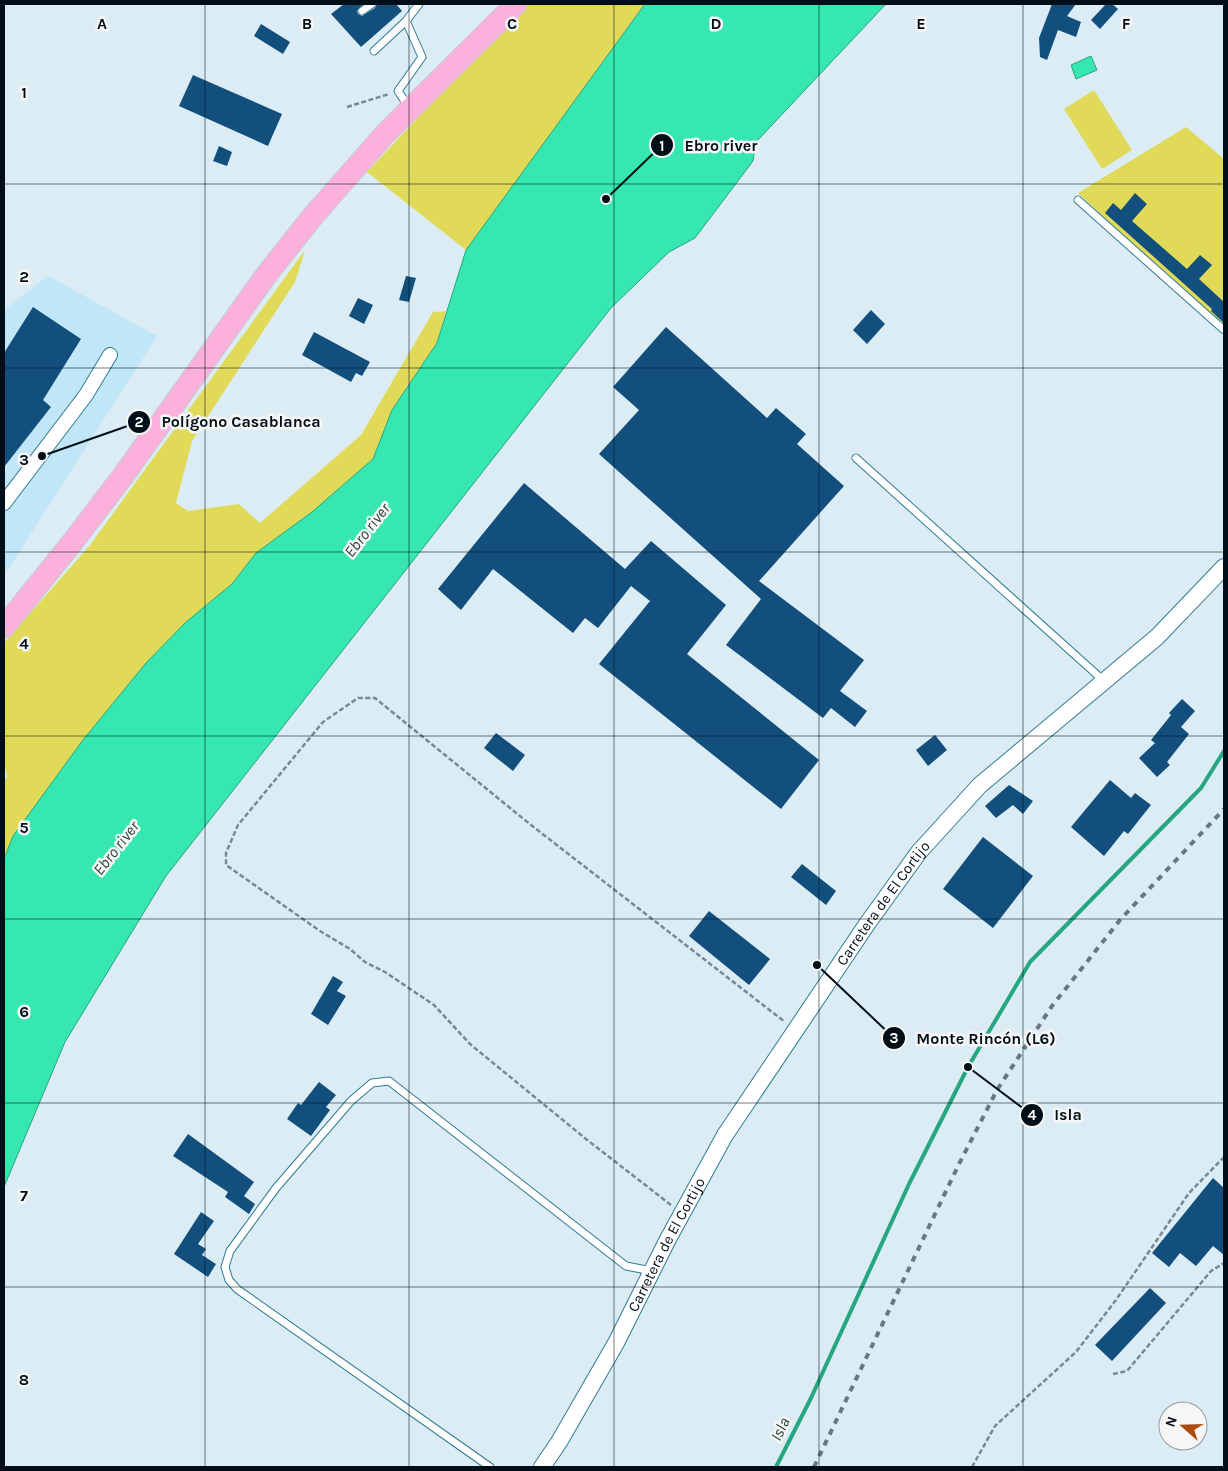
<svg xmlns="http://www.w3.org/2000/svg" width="1228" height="1471" font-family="Karla,sans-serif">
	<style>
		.built { fill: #c0e6f7 }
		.green { fill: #e1da59 }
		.water { fill: #36e7af; stroke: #26a681 }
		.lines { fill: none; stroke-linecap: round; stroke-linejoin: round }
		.stream { stroke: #26a681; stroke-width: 4 }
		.building { fill: #134f7c }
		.service-casing { stroke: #2f7b97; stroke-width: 9 }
		.minor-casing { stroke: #2f7b97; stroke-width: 16 }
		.tertiary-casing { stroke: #2f7b97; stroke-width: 18 }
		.primary-casing { stroke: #c7cacc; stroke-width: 23 }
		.path { stroke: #798991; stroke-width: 2.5; stroke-dasharray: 5 2.5; stroke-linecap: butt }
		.service { stroke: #fff; stroke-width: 7 }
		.minor { stroke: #fff; stroke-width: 14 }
		.tertiary { stroke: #fff; stroke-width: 16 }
		.primary { stroke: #fcb0dc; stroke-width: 21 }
		.rail { stroke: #687880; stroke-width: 4; stroke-dasharray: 6 6; stroke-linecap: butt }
		.grid { fill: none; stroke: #000f17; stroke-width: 1; stroke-opacity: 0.55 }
		.labels { text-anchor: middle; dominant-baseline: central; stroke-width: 5; stroke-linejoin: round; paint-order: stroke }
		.street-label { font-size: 15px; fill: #000f17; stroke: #f6f6f6 }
		.water-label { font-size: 16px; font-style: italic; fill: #264136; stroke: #f6f6f6 }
		.grid-label { font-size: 16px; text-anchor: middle; font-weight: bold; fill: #000f17; stroke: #f6f6f6; stroke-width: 5; stroke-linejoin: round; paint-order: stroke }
		.leader { fill: none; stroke: #000f17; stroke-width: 2 }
		.callout-dot { fill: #000f17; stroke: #f6f6f6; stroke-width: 2 }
		.mark-label { font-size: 15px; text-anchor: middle; font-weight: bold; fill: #fff }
		.callout-label { font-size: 16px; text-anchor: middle; font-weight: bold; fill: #000f17; stroke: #f6f6f6; stroke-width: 5; stroke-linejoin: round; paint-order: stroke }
	</style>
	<rect width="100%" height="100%" fill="#dbecf4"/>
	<polygon class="built" points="48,276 157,336 4,576 4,310"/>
	<g class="green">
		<polygon points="528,4 645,4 466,250 367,172 470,62"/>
		<polygon points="1094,90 1132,150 1102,169 1064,109"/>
		<polygon points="1186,127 1224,159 1224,330 1078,193"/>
		<polygon points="305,250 295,282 192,441 176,503 188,511 239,504 260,523 361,435 433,312 446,311 437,343 392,410 373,459 312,512 256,553 232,584 186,622 146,663 83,740 13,836 4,859 4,781 7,777 4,762 4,643 90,545"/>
	</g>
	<g class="water">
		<polygon points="645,4 886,4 756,142 753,161 695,238 669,252 611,308 166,876 65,1042 4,1187 4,859 13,836 83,740 146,663 186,622 232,584 256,553 312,512 373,459 392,410 437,343 466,250"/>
		<polygon points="1091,56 1097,70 1076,79 1071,65"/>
	</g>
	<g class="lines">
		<polyline class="stream" points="776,1467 811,1398 909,1184 968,1067 1030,962 1201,788 1224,751"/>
	</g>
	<g class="building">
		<polygon points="344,4 363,4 357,11 358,14 362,16 375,8 377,4 396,4 402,11 361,47 331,14"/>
		<polygon points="1052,4 1076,4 1067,16 1081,22 1076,37 1058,30 1047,60 1040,57 1039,38"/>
		<polygon points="1106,4 1112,4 1118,9 1100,29 1091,20"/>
		<polygon points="261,24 290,42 283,54 254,36"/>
		<polygon points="193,75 282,114 268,146 179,106"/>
		<polygon points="219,146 232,152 227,166 213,161"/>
		<polygon points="1135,193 1147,204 1132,221 1187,269 1200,255 1212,265 1199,279 1224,302 1224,323 1211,311 1212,309 1105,213 1113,203 1121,210"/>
		<polygon points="406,276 416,278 409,302 399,300"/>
		<polygon points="358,298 373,305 364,324 349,316"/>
		<polygon points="33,307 81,339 43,400 51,407 4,467 4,353"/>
		<polygon points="871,310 885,324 867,344 853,330"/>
		<polygon points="666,327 767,418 776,408 806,434 797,444 844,486 759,581 864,660 840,691 867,711 855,727 831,708 823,718 726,645 761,599 599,454 639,410 613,387"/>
		<polygon points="314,332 370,362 362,376 356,373 351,382 302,355"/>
		<polygon points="524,483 625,569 651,541 726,605 687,654 819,760 781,809 599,664 650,601 631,586 598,628 585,618 573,633 493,569 461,610 438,589"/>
		<polygon points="1182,699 1195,711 1181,727 1189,734 1167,762 1170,765 1157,777 1139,758 1155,743 1151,740 1171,715 1169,713"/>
		<polygon points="496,733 525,755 513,771 484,748"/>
		<polygon points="935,735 947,750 928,766 916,750"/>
		<polygon points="1110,780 1131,798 1135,793 1151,805 1128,834 1124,831 1104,856 1071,827"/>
		<polygon points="1009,785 1033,801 1023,814 1013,805 996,818 985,806"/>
		<polygon points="983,837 1033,876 993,928 943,889"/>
		<polygon points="802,864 836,891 826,905 791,877"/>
		<polygon points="709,911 770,959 749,985 689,936"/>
		<polygon points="333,976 343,982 337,991 346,996 328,1025 311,1014"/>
		<polygon points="319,1082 336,1095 326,1107 330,1110 311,1136 287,1119 298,1103 301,1105"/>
		<polygon points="188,1134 254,1182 244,1196 255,1204 249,1214 225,1197 228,1192 173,1156"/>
		<polygon points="1213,1178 1224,1188 1224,1255 1213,1246 1196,1266 1180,1253 1169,1267 1152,1253"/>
		<polygon points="201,1212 214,1221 198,1244 206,1249 202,1255 216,1264 208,1277 174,1254"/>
		<polygon points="1150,1288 1166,1303 1112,1361 1095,1345"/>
	</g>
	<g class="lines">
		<defs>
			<g id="service">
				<polyline points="362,11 372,4"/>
				<polyline points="406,21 419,4"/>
				<polyline points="374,51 406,21 422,57 398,91 408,106"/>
				<polyline points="1078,200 1224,330"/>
				<polyline points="856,458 1104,681"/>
				<polyline points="490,1467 237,1289 229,1280 225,1267 230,1251 276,1188 351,1101 372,1083 389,1081 626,1266 652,1271"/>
			</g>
			<polyline id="minor" points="4,503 86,395 110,355"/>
			<g id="tertiary">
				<path id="s1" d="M 542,1467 L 559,1442 L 616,1343 L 668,1239 L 725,1135 L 867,924 L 919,852 L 980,785 L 1157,637 L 1224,567"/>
			</g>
			<polyline id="primary" points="4,627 71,544 123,476 267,274 313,216 385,134 516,4"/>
		</defs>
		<use href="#service" class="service-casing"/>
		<use href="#minor" class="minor-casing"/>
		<use href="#tertiary" class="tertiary-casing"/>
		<use href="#primary" class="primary-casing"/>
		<g class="path">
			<polyline points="347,107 389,94"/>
			<polyline points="671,1205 586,1139 470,1044 434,1005 385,972 365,962 350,949 320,931 226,865 226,853 238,825 323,722 358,698 375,698 531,825 785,1022"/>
			<polyline points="1113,1374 1127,1371 1211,1271 1224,1263"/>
			<polyline points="972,1467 995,1426 1076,1352 1116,1300 1189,1193 1224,1157"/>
		</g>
		<use href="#service" class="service"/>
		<use href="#minor" class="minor"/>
		<use href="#tertiary" class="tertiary"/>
		<use href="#primary" class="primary"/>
		<polyline class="rail" points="814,1467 959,1164 997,1090 1052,1006 1120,920 1224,809"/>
	</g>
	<path class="grid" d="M 205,4 L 205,1467M 409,4 L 409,1467M 614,4 L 614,1467M 819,4 L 819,1467M 1023,4 L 1023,1467M 4,184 L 1224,184M 4,368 L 1224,368M 4,552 L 1224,552M 4,736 L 1224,736M 4,919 L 1224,919M 4,1103 L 1224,1103M 4,1287 L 1224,1287"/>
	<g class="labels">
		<g class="street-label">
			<text stroke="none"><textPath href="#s1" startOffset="660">Carretera de El Cortijo</textPath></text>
			<text stroke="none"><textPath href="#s1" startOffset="255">Carretera de El Cortijo</textPath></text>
		</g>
		<g class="water-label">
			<text transform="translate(367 530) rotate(-52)">Ebro river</text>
			<text transform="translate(116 848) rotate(-52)">Ebro river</text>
			<text transform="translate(780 1429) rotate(-64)">Isla</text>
		</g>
	</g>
	<g class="grid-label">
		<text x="102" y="29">A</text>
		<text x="307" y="29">B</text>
		<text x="512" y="29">C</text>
		<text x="716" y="29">D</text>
		<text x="921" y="29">E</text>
		<text x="1126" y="29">F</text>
		<text x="24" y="98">1</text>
		<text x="24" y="282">2</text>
		<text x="24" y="465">3</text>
		<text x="24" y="649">4</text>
		<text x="24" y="833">5</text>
		<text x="24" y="1017">6</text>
		<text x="24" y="1201">7</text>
		<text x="24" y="1385">8</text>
	</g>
	<path class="leader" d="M606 199L662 145M42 456L139 422M817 965L894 1038M968 1067L1032 1115"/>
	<g class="callout-dot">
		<circle cx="606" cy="199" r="5"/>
		<circle cx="42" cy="456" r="5"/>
		<circle cx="817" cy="965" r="5"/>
		<circle cx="968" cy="1067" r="5"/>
		<circle cx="662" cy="145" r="12"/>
		<circle cx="139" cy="422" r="12"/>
		<circle cx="894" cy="1038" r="12"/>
		<circle cx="1032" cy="1115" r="12"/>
	</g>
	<g class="mark-label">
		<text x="662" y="151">1</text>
		<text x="139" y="427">2</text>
		<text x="894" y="1043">3</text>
		<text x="1032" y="1120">4</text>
	</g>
	<g class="callout-label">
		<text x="721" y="151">Ebro river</text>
		<text x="241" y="427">Polígono Casablanca</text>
		<text x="986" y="1044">Monte Rincón (L6)</text>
		<text x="1068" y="1120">Isla</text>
	</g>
	<rect width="1228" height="1471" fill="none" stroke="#000f17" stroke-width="10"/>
	<g transform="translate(1183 1426) rotate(290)"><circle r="24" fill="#f6f6f6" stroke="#949a9d"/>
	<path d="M0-4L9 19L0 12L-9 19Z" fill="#ae4c0d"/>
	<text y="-8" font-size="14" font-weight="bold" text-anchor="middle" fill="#000f17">N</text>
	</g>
</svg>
